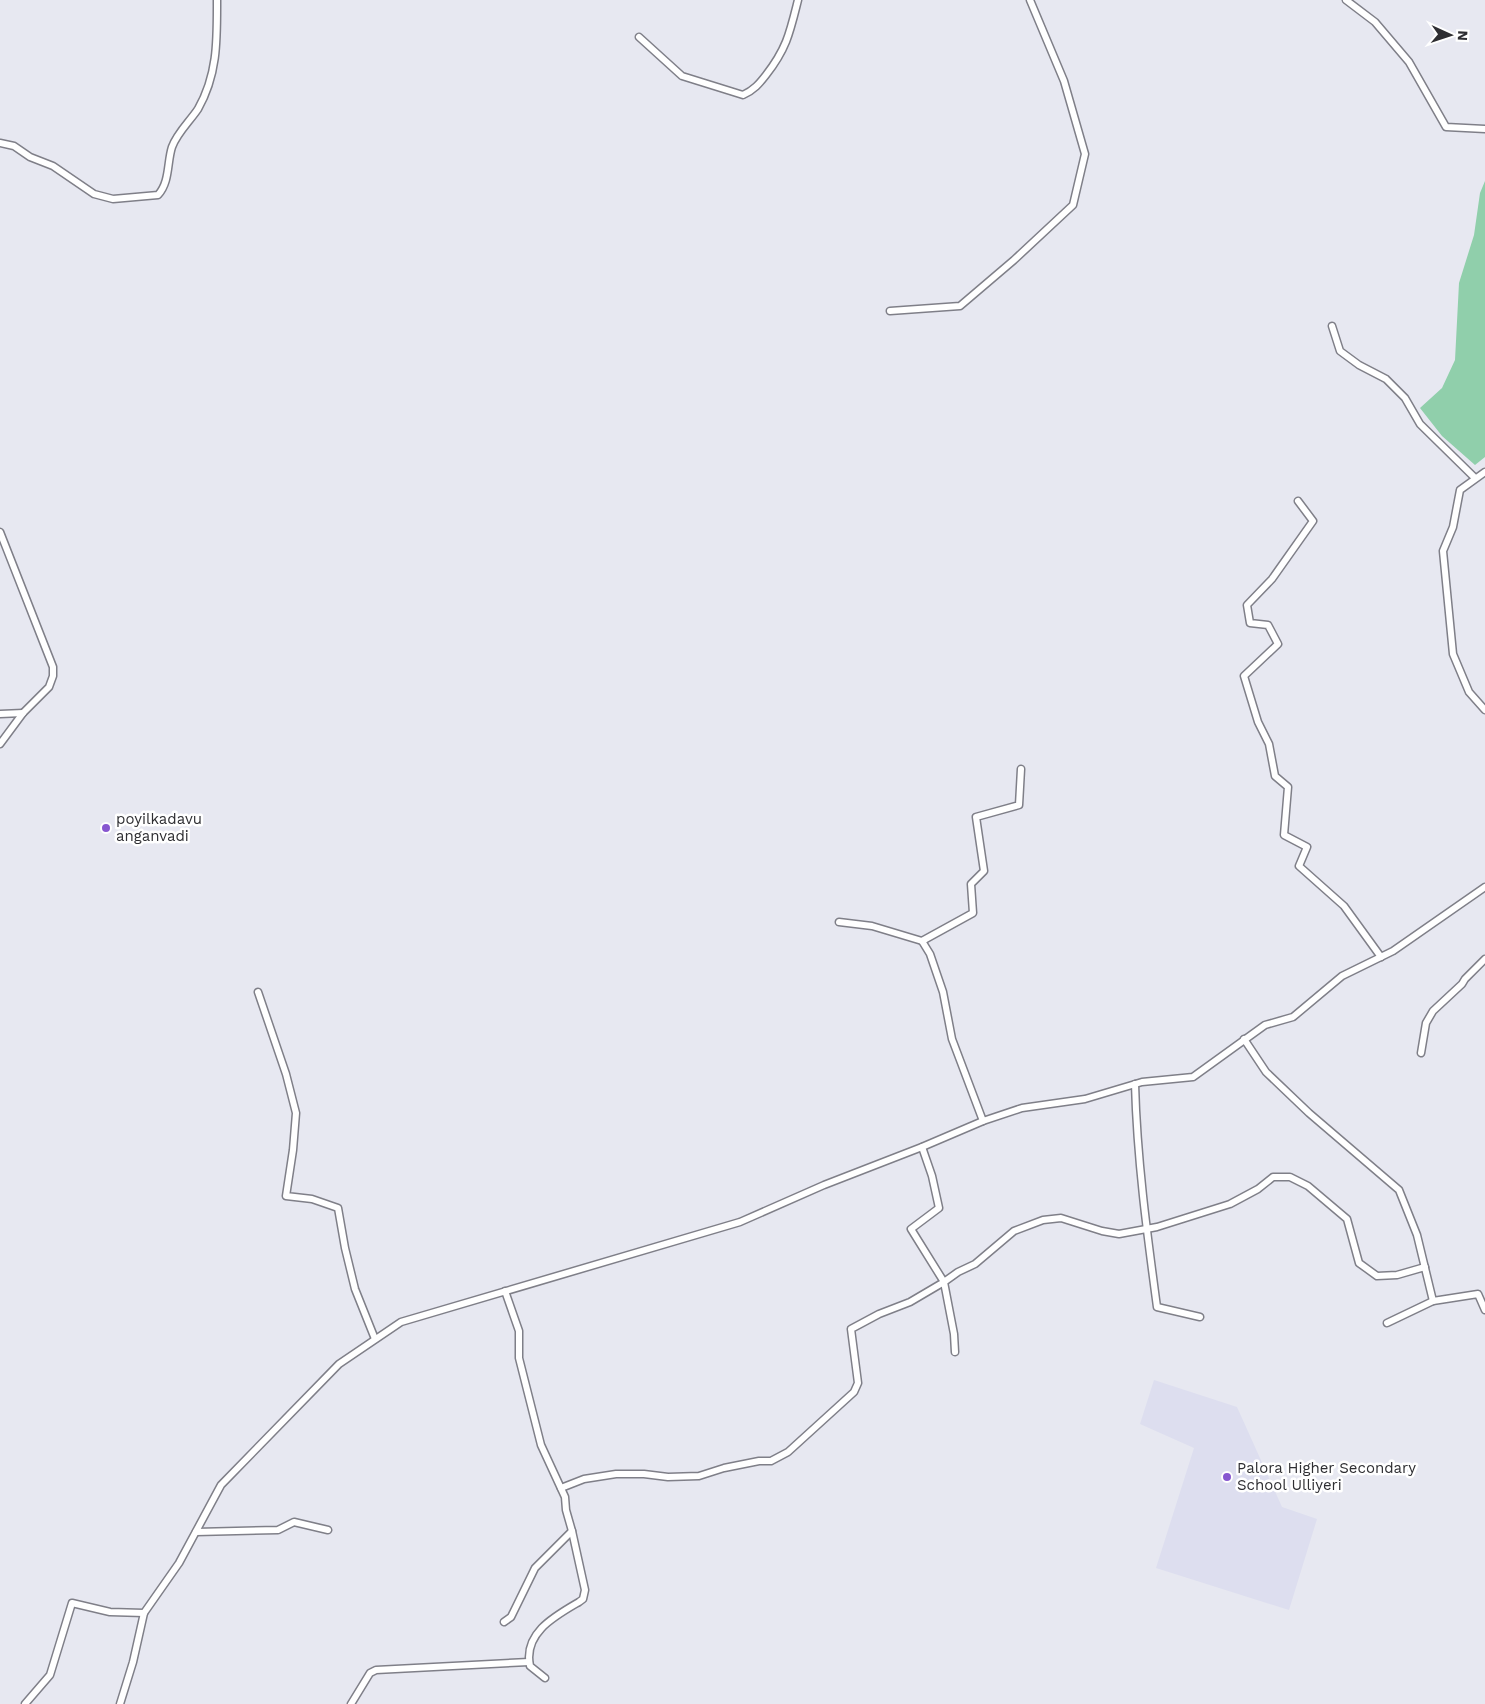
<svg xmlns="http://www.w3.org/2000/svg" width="1485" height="1704" font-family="'Work Sans',sans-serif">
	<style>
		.built { fill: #dddeef }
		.green { fill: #90cfab }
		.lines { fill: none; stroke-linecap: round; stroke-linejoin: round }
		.street-casing { stroke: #7f7f88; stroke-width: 9 }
		.street { stroke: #fff; stroke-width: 6 }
		.poi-dot { fill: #8757d0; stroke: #fff; stroke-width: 2 }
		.labels { text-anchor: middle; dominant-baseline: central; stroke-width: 5; stroke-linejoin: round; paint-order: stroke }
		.poi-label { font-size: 15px; fill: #2e2e32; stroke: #fff; text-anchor: start }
	</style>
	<rect width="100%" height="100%" fill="#e7e8f1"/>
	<polygon class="built" points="1154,1380 1237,1407 1282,1507 1317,1519 1289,1610 1156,1568 1194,1448 1140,1424"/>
	<polygon class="green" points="1485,181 1485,457 1475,465 1442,436 1420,408 1442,388 1455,360 1459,283 1474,235 1480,193"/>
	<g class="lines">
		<defs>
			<g id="street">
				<polyline points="1346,0 1375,22 1409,62 1446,127 1485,129"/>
				<path d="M 639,37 L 682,76 L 743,95 C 754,90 759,84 766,75 C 787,48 790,32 798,0"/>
				<path d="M 0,143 L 14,146 L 30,157 L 53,166 L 94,194 L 113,199 L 158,195 C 170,182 167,162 172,147 C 177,133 190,121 198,109 C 218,74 217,39 217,0"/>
				<polyline points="890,311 960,306 1014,260 1073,205 1085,154 1064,81 1030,0"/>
				<polyline points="1332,326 1340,351 1359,365 1386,379 1405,398 1420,424 1475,478"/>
				<polyline points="1485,472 1460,490 1453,527 1443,551 1453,654 1469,692 1485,710"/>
				<polyline points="1298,501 1313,521 1272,579 1247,605 1250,623 1268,625 1278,644 1244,676 1258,722 1269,744 1275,776 1288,787 1284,835 1307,847 1299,866 1344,906 1381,957"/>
				<polyline points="0,532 53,667 53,676 49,687 23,713 0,744"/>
				<polyline points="0,714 23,713"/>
				<polyline points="839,922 872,926 922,941"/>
				<polyline points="258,992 286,1074 296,1113 293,1150 286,1196 312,1199 338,1208 345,1248 355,1289 375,1339"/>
				<polyline points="1244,1039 1266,1072 1309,1113 1399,1190 1417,1235 1433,1301 1478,1294 1485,1310"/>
				<polyline points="1421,1053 1426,1023 1433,1011 1462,984 1465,979 1485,959"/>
				<path d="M 1135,1084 C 1137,1159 1147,1233 1157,1307 L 1200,1317"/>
				<polyline points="983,1121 952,1039 943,992 930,954 922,941 973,913 971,884 984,871 976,817 1019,805 1021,769"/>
				<path d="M 505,1291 L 519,1331 L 519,1358 L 541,1445 L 565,1497 L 566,1510 L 572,1531 L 585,1590 L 583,1599 L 579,1602 C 555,1616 523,1633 530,1666 L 545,1678"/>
				<polyline points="1387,1323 1433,1301"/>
				<polyline points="955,1352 954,1334 944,1282 958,1272 975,1264 1014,1231 1043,1220 1061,1218 1102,1231 1119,1234 1157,1227 1230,1204 1258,1189 1273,1177 1290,1177 1308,1186 1347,1219 1359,1263 1377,1276 1397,1275 1425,1267"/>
				<polyline points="561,1488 584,1479 616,1474 644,1474 668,1477 699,1476 724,1468 759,1461 771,1461 788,1452 854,1392 858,1383 851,1329 879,1314 910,1302 944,1282 911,1229 939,1208 932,1176 922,1147"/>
				<polyline points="196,1532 278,1530 294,1522 328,1530"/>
				<polyline points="504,1622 511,1617 535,1568 572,1531"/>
				<polyline points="25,1704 50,1675 72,1603 110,1612 144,1613 179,1563 221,1485 339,1364 401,1322 740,1222 824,1185 922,1147 983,1121 1022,1108 1085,1099 1142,1082 1193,1077 1265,1025 1293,1017 1342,976 1393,951 1485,887"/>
				<polyline points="120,1704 133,1662 144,1613"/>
				<polyline points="351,1704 370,1673 376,1670 529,1662"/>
			</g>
		</defs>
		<use href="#street" class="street-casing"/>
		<use href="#street" class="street"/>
	</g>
	<g class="poi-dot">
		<circle cx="106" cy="828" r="5"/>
		<circle cx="1227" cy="1477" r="5"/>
	</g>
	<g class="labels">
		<g class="poi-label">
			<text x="116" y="819">poyilkadavu<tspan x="116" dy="17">anganvadi</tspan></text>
			<text x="1237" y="1468">Palora Higher Secondary<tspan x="1237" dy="17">School Ulliyeri</tspan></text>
		</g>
	</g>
	<g transform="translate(1450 35) rotate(93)" stroke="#ffffff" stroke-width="4" paint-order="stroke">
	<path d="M0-4L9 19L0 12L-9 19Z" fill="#2e2e32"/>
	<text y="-8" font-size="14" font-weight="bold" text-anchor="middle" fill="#2e2e32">N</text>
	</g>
</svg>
